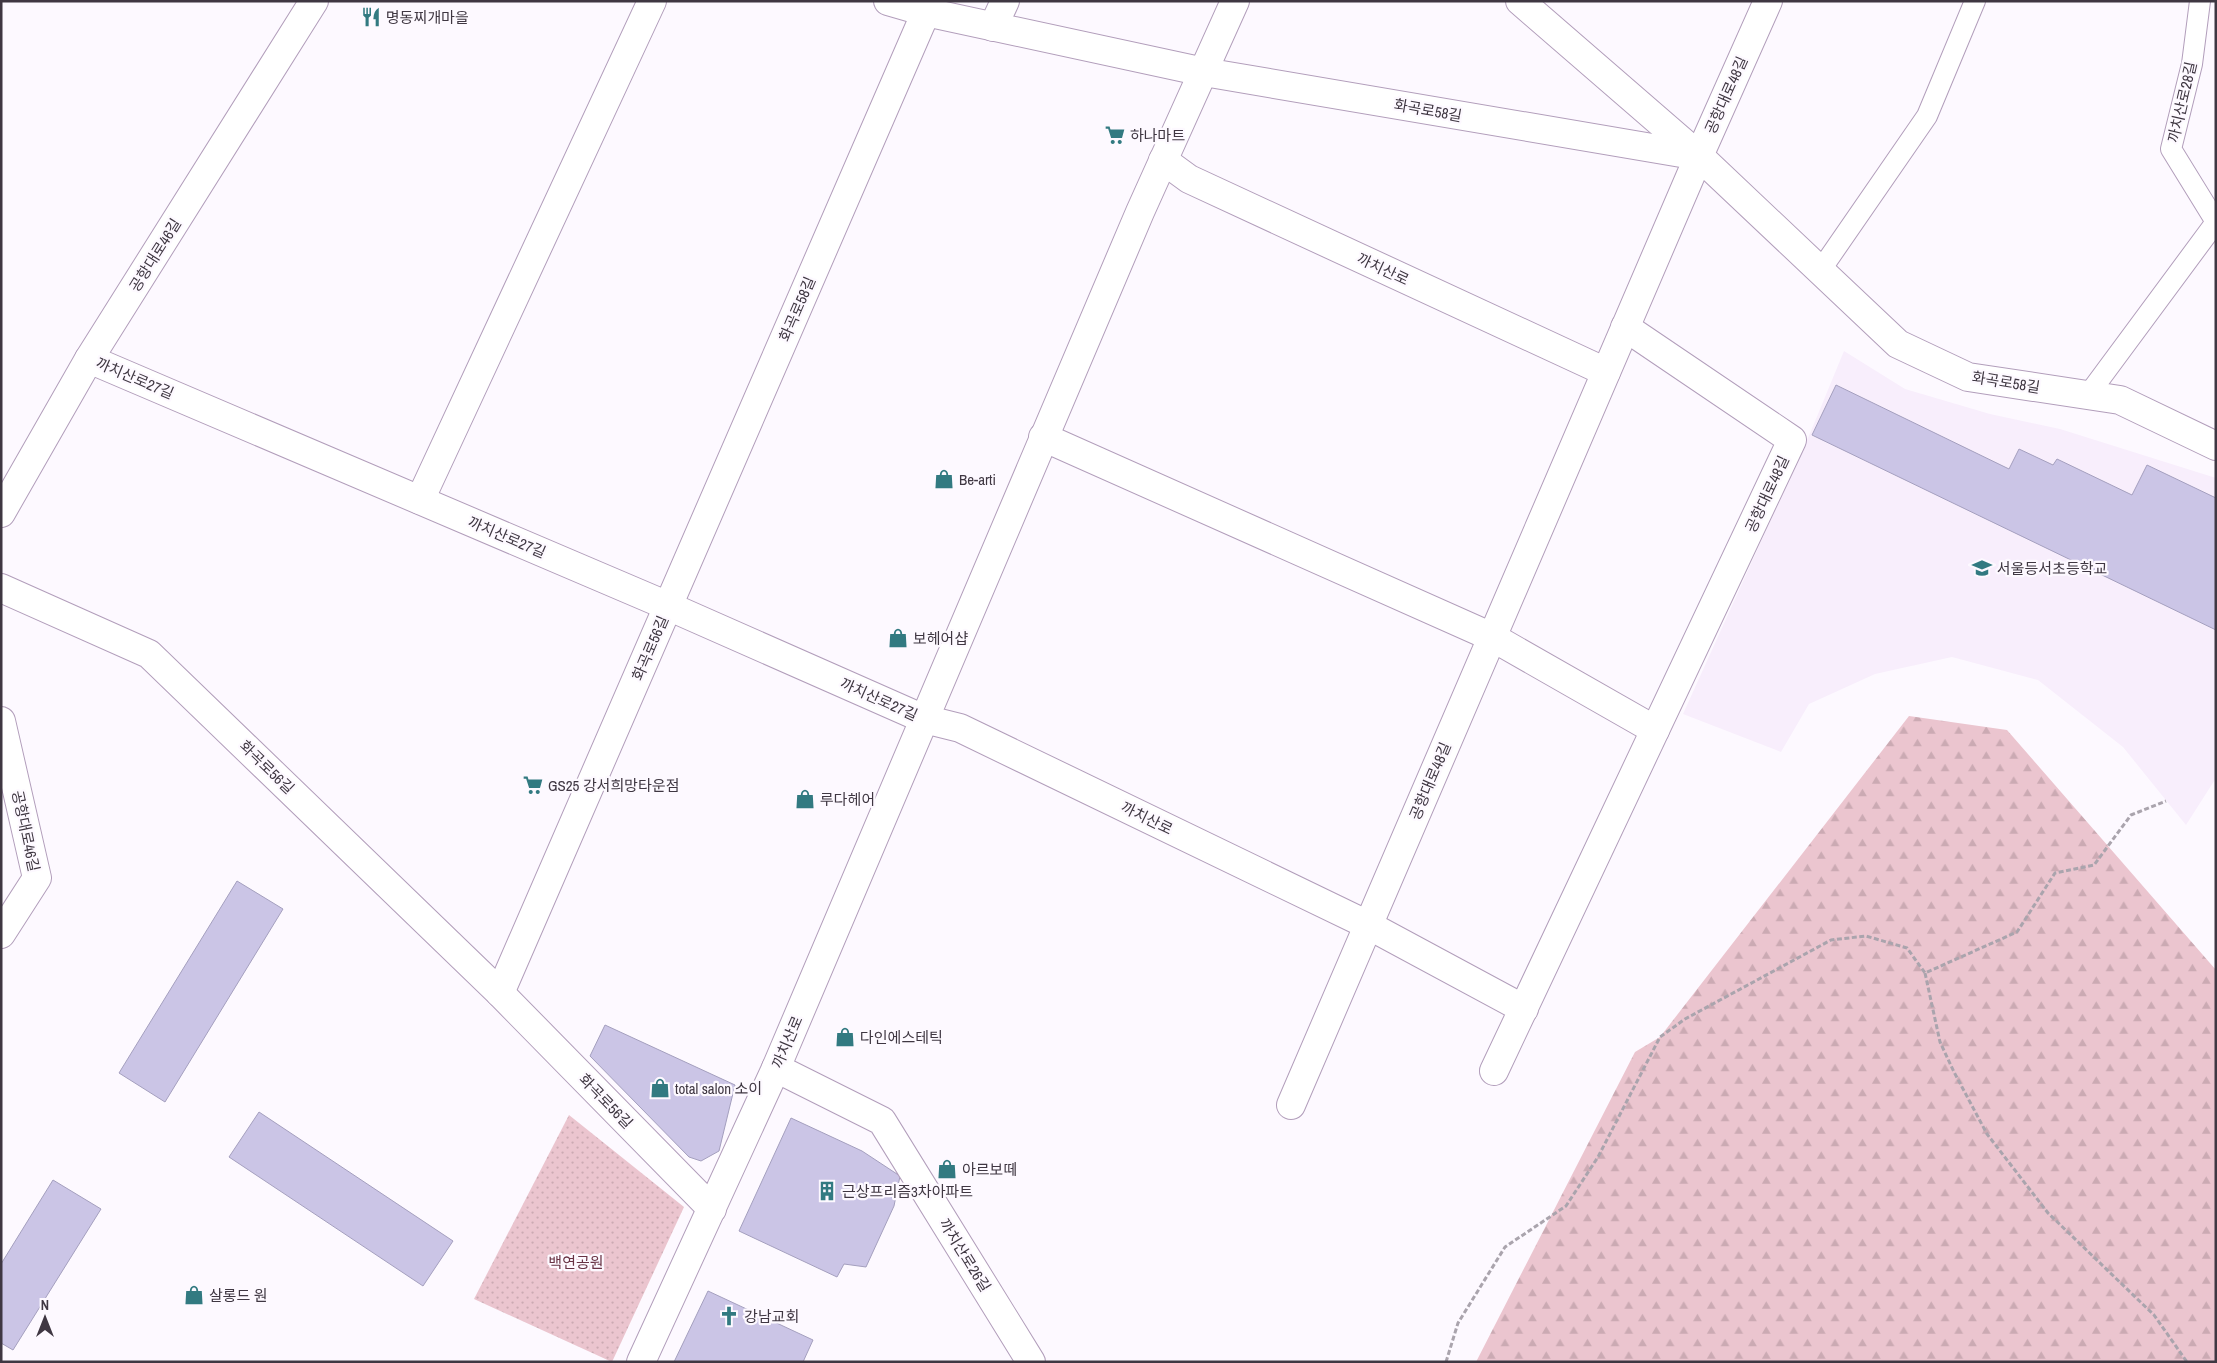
<svg xmlns="http://www.w3.org/2000/svg" width="2217" height="1363" font-family="'Archivo Narrow','Noto Sans KR',sans-serif">
	<style>
		.built { fill: #f8eefc }
		.grass { fill: url(#grass-dots) }
		.forest { fill: url(#forest-firs) }
		.building { fill: #cbc5e6; stroke: #a49fbe }
		.lines { fill: none; stroke-linecap: round; stroke-linejoin: round }
		.service-casing { stroke: #b29ebb; stroke-width: 22 }
		.minor-casing { stroke: #b29ebb; stroke-width: 30 }
		.tertiary-casing { stroke: #b29ebb; stroke-width: 30 }
		.path { stroke: #aaa4ad; stroke-width: 3; stroke-dasharray: 5 2.5; stroke-linecap: butt }
		.service { stroke: #fff; stroke-width: 20 }
		.minor { stroke: #fff; stroke-width: 28 }
		.tertiary { stroke: #fff; stroke-width: 28 }
		.labels { text-anchor: middle; dominant-baseline: central; stroke-width: 4.5; stroke-linejoin: round; paint-order: stroke }
		.poi-label { font-size: 15px; fill: #3f3742; stroke: #fdf9ff; text-anchor: start }
		.street-label { font-size: 15px; fill: #3f3742; stroke: #fdf9ff }
		.park-label { font-size: 15px; fill: #683244; stroke: #fdf9ff }
	</style>
	<defs>
		<pattern id="grass-dots" width="8" height="8" patternUnits="userSpaceOnUse" patternTransform="scale(1.25)"><rect width="8" height="8" fill="#ebc5cf"/><path d="M2 2h.1M6 6h.1" fill="none" stroke="#cbaab3" stroke-width="1.8" stroke-linecap="round"/></pattern>
		<pattern id="forest-firs" width="22" height="20" patternUnits="userSpaceOnUse" patternTransform="scale(1.25)"><rect width="22" height="20" fill="#ebc5cf"/><path d="M5 1l3.5 6h-7zM16 11l3.5 6h-7z" fill="#cbaab3"/></pattern>
	</defs>
	<rect width="100%" height="100%" fill="#fdf9ff"/>
	<polygon class="built" points="1844,351 1905,389 1990,414 2060,429 2216,478 2216,778 2186,825 2123,747 2038,680 1952,657 1875,674 1809,704 1781,752 1683,714 1811,431"/>
	<polygon class="grass" points="569,1115 684,1207 612,1362 474,1299"/>
	<polygon class="forest" points="1909,716 2007,730 2216,970 2216,1362 1476,1362 1635,1052 1660,1037"/>
	<g class="building">
		<polygon points="1836,385 2009,469 2019,449 2053,465 2057,459 2132,495 2147,465 2216,498 2216,630 1812,435"/>
		<polygon points="237,881 283,909 165,1102 119,1073"/>
		<polygon points="605,1025 735,1085 719,1151 701,1161 689,1157 590,1056"/>
		<polygon points="259,1112 453,1241 423,1286 229,1157"/>
		<polygon points="791,1118 862,1151 900,1176 894,1206 866,1267 844,1264 837,1277 739,1231"/>
		<polygon points="53,1180 101,1209 13,1350 1,1343 1,1264"/>
		<polygon points="708,1291 813,1340 803,1362 674,1362"/>
	</g>
	<g class="lines">
		<defs>
			<g id="service">
				<polyline points="2200,1 2192,64 2171,149 2216,222"/>
				<polyline points="1820,271 1927,116 1975,1"/>
				<polyline points="2088,395 2216,222"/>
			</g>
			<g id="minor">
				<polyline points="1520,1 1699,156"/>
				<polyline points="993,27 1005,1"/>
				<polyline points="1163,160 1189,179 1606,372"/>
				<polyline points="89,359 668,606 924,719 960,728 1368,925 1524,1009"/>
				<polyline points="1043,437 1492,637 1655,730"/>
				<polyline points="420,500 652,1"/>
				<polyline points="1,588 149,654 500,993 712,1209"/>
				<polyline points="1,721 37,878 1,934"/>
				<polyline points="500,993 926,12"/>
				<polyline points="776,1068 882,1121 1031,1362"/>
				<polyline points="1494,1071 1792,440 1625,327"/>
				<polyline points="1291,1105 1699,156 1768,1"/>
			</g>
			<g id="tertiary">
				<polyline points="888,1 926,12 1204,72 1699,156 1898,344 1968,377 2120,400 2216,446"/>
				<polyline points="1,513 89,359 314,1"/>
				<polyline points="641,1362 776,1068 1140,212 1235,1"/>
			</g>
		</defs>
		<use href="#service" class="service-casing"/>
		<use href="#minor" class="minor-casing"/>
		<use href="#tertiary" class="tertiary-casing"/>
		<g class="path">
			<polyline points="1925,973 1940,1042 1954,1072 1987,1134 2048,1213 2154,1315 2187,1362"/>
			<polyline points="1446,1362 1458,1323 1505,1247 1566,1206 1598,1157 1660,1037 1685,1019 1831,940 1866,936 1907,948 1925,973 2017,932 2055,873 2094,865 2131,815 2166,801"/>
		</g>
		<use href="#service" class="service"/>
		<use href="#minor" class="minor"/>
		<use href="#tertiary" class="tertiary"/>
	</g>
	<defs>
		<symbol id="restaurant-bare" viewBox="-9 -9 18 18"><path d="M-5-6h1v4h1v-4h1v4h1v-4h1v5L-1.5 .5V6h-2V.5L-5-1ZM5-6V6H3V1.5H1.5Q1.5-4 5-6Z" fill="#327a81" stroke="#fdf9ff" stroke-width="2.5" paint-order="stroke"/></symbol>
		<symbol id="supermarket-bare" viewBox="-9 -9 18 18"><path d="M-6-5.5h2.5l.6 2H6L4.5 2H-2.5L-4.4-4H-6ZM-1.5 3.2a1.3 1.3 0 1 0 .1 0ZM3 3.2a1.3 1.3 0 1 0 .1 0Z" fill="#327a81" stroke="#fdf9ff" stroke-width="2.5" paint-order="stroke"/></symbol>
		<symbol id="shop-bare" viewBox="-9 -9 18 18"><path d="M-5-2.5h2.3a2.7 3.5 0 0 1 5.4 0H5L5.5 6h-11ZM-1.5-2.5h3a1.5 2.3 0 0 0-3 0Z" fill="#327a81" stroke="#fdf9ff" stroke-width="2.5" paint-order="stroke"/></symbol>
		<symbol id="school-bare" viewBox="-9 -9 18 18"><path d="M0-5L7-2L0 1L-7-2ZM-4 1L0 2.5L4 1V4Q0 6-4 4Z" fill="#327a81" stroke="#fdf9ff" stroke-width="2.5" paint-order="stroke"/></symbol>
		<symbol id="building-bare" viewBox="-9 -9 18 18"><path d="M-4-6H4V6H1V3H-1V6H-4ZM-2.5-4.3h1.7v1.8h-1.7ZM.8-4.3h1.7v1.8H.8ZM-2.5-1h1.7V.8h-1.7ZM.8-1h1.7V.8H.8Z" fill="#327a81" stroke="#fdf9ff" stroke-width="2.5" paint-order="stroke"/></symbol>
		<symbol id="church-bare" viewBox="-9 -9 18 18"><path d="M-1.2-6h2.4v3.5h3.3v2.4h-3.3V6h-2.4V-.1h-3.3v-2.4h3.3Z" fill="#327a81" stroke="#fdf9ff" stroke-width="2.5" paint-order="stroke"/></symbol>
	</defs>
	<g fill-rule="evenodd">
		<use href="#restaurant-bare" x="357" y="3" width="28" height="28"/>
		<use href="#supermarket-bare" x="1101" y="121" width="28" height="28"/>
		<use href="#shop-bare" x="930" y="465" width="28" height="28"/>
		<use href="#school-bare" x="1968" y="554" width="28" height="28"/>
		<use href="#shop-bare" x="884" y="624" width="28" height="28"/>
		<use href="#supermarket-bare" x="519" y="771" width="28" height="28"/>
		<use href="#shop-bare" x="791" y="785" width="28" height="28"/>
		<use href="#shop-bare" x="831" y="1023" width="28" height="28"/>
		<use href="#shop-bare" x="646" y="1074" width="28" height="28"/>
		<use href="#shop-bare" x="933" y="1155" width="28" height="28"/>
		<use href="#building-bare" x="813" y="1177" width="28" height="28"/>
		<use href="#shop-bare" x="180" y="1281" width="28" height="28"/>
		<use href="#church-bare" x="715" y="1302" width="28" height="28"/>
	</g>
	<g class="labels">
		<g class="poi-label">
			<text x="386" y="17">명동찌개마을</text>
			<text x="1130" y="135">하나마트</text>
			<text x="959" y="479">Be-arti</text>
			<text x="1997" y="568">서울등서초등학교</text>
			<text x="913" y="638">보헤어샵</text>
			<text x="548" y="785">GS25 강서희망타운점</text>
			<text x="820" y="799">루다헤어</text>
			<text x="860" y="1037">다인에스테틱</text>
			<text x="675" y="1088">total salon 소이</text>
			<text x="962" y="1169">아르보떼</text>
			<text x="842" y="1191">근상프리즘3차아파트</text>
			<text x="209" y="1295">살롱드 원</text>
			<text x="744" y="1316">강남교회</text>
		</g>
		<g class="street-label">
			<text transform="translate(1726 95) rotate(-66)">공항대로48길</text>
			<text transform="translate(2182 102) rotate(-77)">까치산로28길</text>
			<text transform="translate(1428 110) rotate(10)">화곡로58길</text>
			<text transform="translate(155 255) rotate(-58)">공항대로46길</text>
			<text transform="translate(1383 269) rotate(25)">까치산로</text>
			<text transform="translate(797 309) rotate(-67)">화곡로58길</text>
			<text transform="translate(135 378) rotate(23)">까치산로27길</text>
			<text transform="translate(2006 382) rotate(9)">화곡로58길</text>
			<text transform="translate(1767 494) rotate(-65)">공항대로48길</text>
			<text transform="translate(507 537) rotate(23)">까치산로27길</text>
			<text transform="translate(650 648) rotate(-67)">화곡로56길</text>
			<text transform="translate(879 699) rotate(24)">까치산로27길</text>
			<text transform="translate(267 767) rotate(44)">화곡로56길</text>
			<text transform="translate(1430 781) rotate(-67)">공항대로48길</text>
			<text transform="translate(1147 818) rotate(26)">까치산로</text>
			<text transform="translate(26 831) rotate(78)">공항대로46길</text>
			<text transform="translate(787 1042) rotate(-67)">까치산로</text>
			<text transform="translate(606 1101) rotate(46)">화곡로56길</text>
			<text transform="translate(965 1255) rotate(58)">까치산로26길</text>
		</g>
		<g class="park-label">
			<text x="576" y="1262">백연공원</text>
		</g>
	</g>
	<rect width="2217" height="1363" fill="none" stroke="#3f3742" stroke-width="5"/>
	<g transform="translate(45 1318)" stroke="#fdf9ff" stroke-width="4" paint-order="stroke">
	<path d="M0-4L9 19L0 12L-9 19Z" fill="#3f3742"/>
	<text y="-8" font-size="14" font-weight="bold" text-anchor="middle" fill="#3f3742">N</text>
	</g>
</svg>
